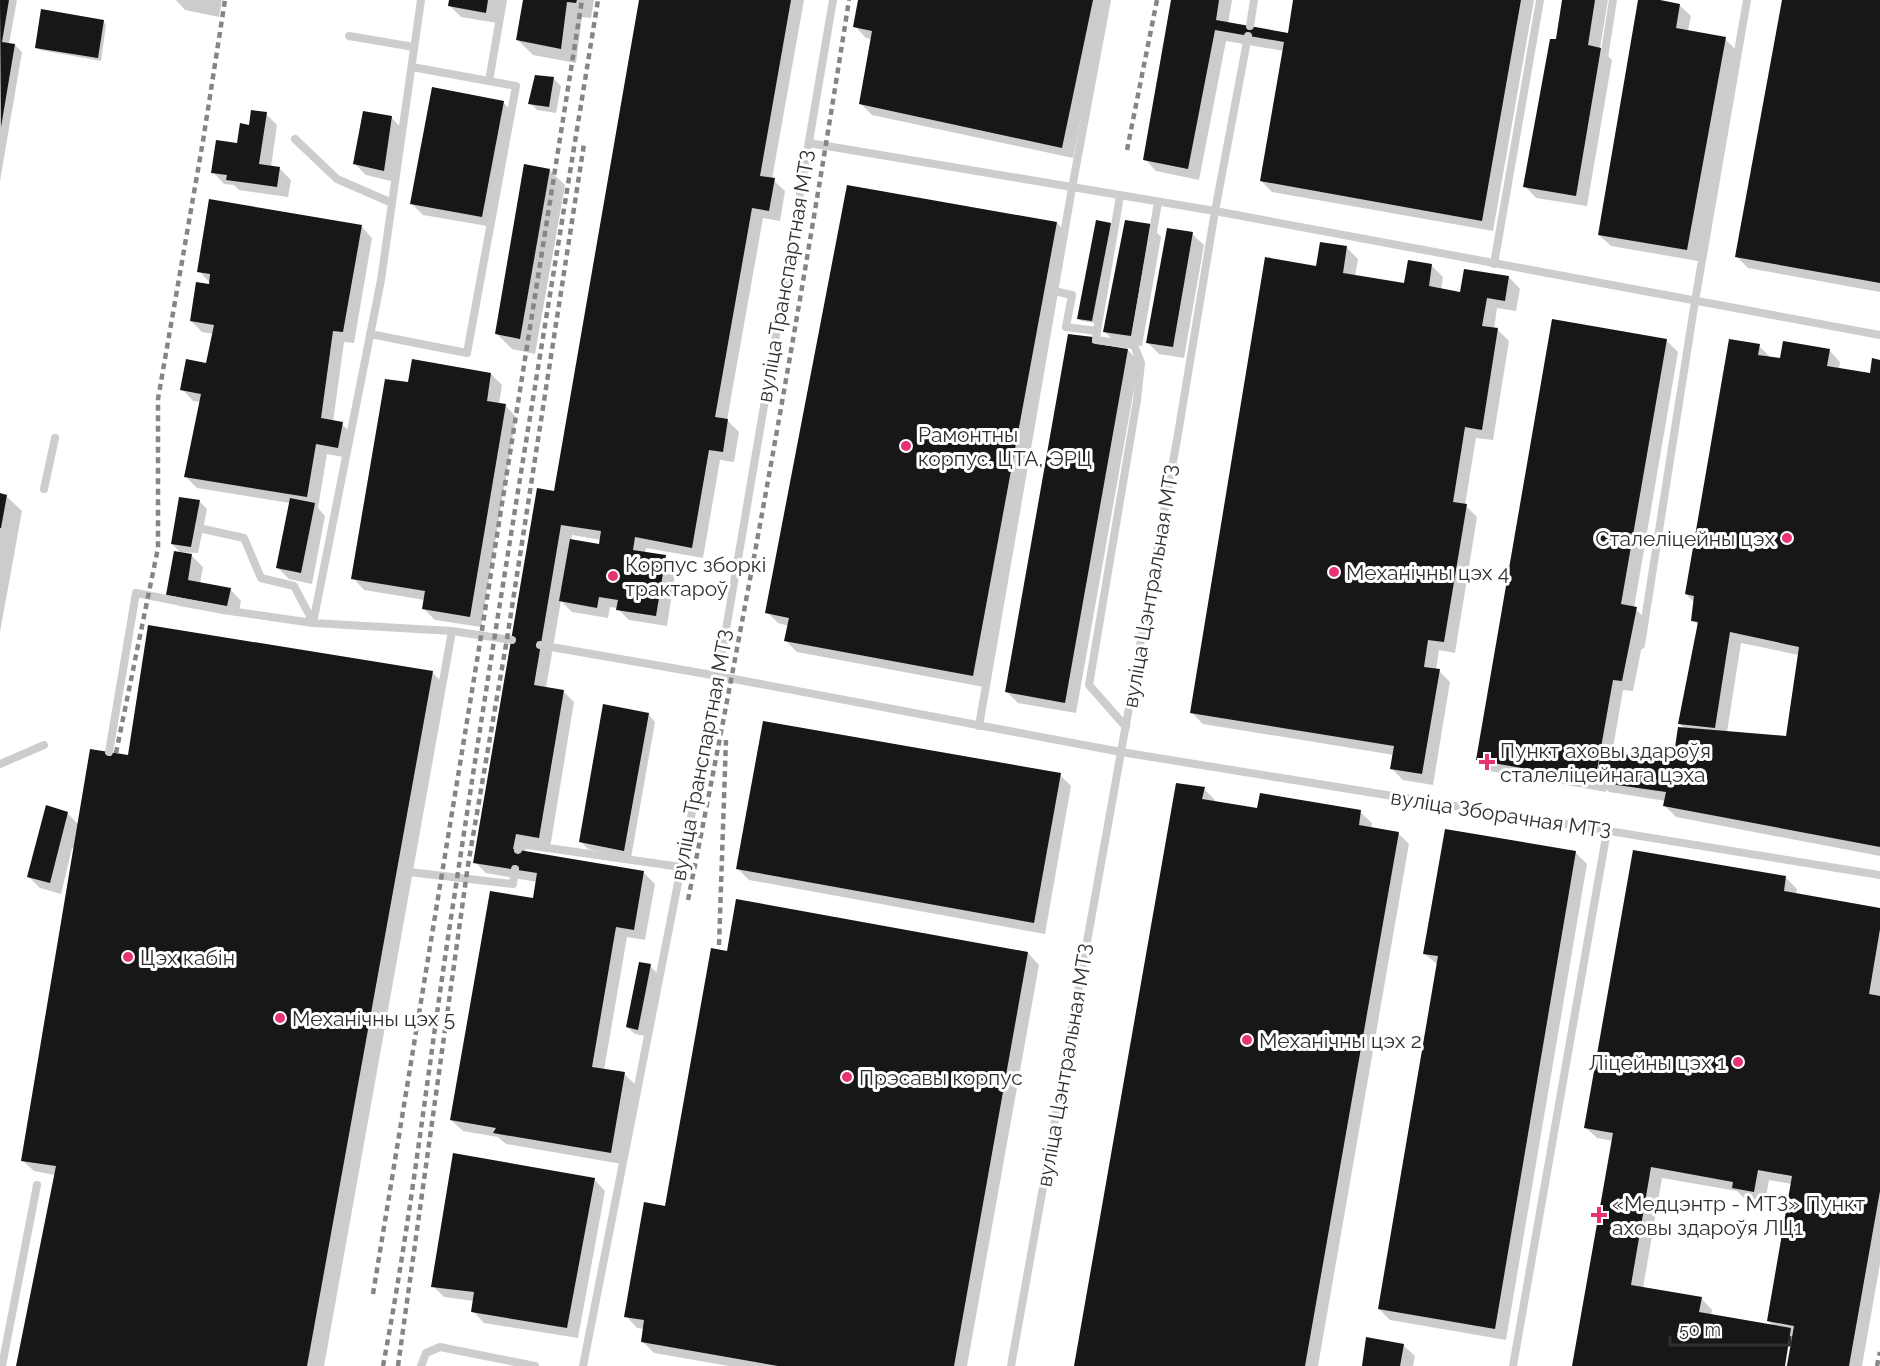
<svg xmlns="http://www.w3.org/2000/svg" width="1880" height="1366" font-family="Raleway,sans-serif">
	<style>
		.shadow { fill: #0003; fill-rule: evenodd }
		.building { fill: #171717 }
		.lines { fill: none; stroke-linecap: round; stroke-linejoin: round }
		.lane { stroke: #cdcdcd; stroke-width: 8 }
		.rail { stroke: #858585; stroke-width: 4.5; stroke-dasharray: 6 4.5; stroke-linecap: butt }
		.poi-dot { fill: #e73275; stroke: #fff; stroke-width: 2 }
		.labels { text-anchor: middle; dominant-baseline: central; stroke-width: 6; stroke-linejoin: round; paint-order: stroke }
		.street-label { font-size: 21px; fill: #303030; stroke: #fff }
		.poi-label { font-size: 21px; fill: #303030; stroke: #fff; text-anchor: start }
	</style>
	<rect width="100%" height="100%" fill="#fff"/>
	<g class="shadow">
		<polygon points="0,0 17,0 9,44 15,45 22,52 0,181"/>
		<polygon points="176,0 222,0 219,17 185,10"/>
		<polygon points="451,0 501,0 497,23 461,17 450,6"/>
		<polygon points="524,0 594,0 591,18 582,17 576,63 533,55 518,40"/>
		<path d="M 641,0 L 804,0 L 772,179 L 785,191 L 780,221 L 763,218 L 727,420 L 739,432 L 734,462 L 720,460 L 703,558 L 646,548 L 645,553 L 665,557 L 676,568 L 667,626 L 629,620 L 617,608 L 610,607 L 608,618 L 572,612 L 561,601 L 546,688 L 563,691 L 574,702 L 550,848 L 527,844 L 525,852 L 643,872 L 655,884 L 645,940 L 627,937 L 604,1070 L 624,1074 L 636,1085 L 622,1164 L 506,1144 L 498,1137 L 463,1131 L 451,1120 L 534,900 L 537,882 L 486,873 L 475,862 L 556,492 ZM 572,535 L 601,540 L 600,546 L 571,541 Z"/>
		<polygon points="860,0 1105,0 1073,158 872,115 861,104 872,39 866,38 855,26"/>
		<polygon points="1173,0 1232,0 1228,24 1289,34 1295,0 1534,0 1493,231 1272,192 1261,181 1284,51 1226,41 1199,180 1156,171 1145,159"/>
		<polygon points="1564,0 1608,0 1600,48 1612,60 1587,206 1536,198 1525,186"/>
		<polygon points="1640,0 1652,0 1679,5 1691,16 1688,31 1725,39 1736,50 1698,261 1611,246 1599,235"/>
		<polygon points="1784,0 1880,0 1880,292 1748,268 1737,257"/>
		<polygon points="103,21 106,25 101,61 40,50 36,47"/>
		<polygon points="554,79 561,86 556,113 537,110 530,103"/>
		<polygon points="503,102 514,114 493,227 423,215 412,204"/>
		<polygon points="266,114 277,125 271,167 280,169 291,180 288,197 239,190 234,185 224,184 213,172"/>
		<polygon points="391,117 402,129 395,182 366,175 355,164"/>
		<polygon points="549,170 565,185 535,354 512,349 497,334"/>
		<polygon points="1057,223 1068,234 984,687 797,652 786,641 789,626 778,623 767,612"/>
		<polygon points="1111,224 1114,227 1095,323 1082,321 1078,318"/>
		<polygon points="1150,225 1161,237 1142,346 1116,343 1105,332"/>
		<polygon points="361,226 372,238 354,343 344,342 333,422 342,424 353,435 349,458 327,454 318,508 325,516 312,584 289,579 278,568 290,503 197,488 186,477 201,402 193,401 182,389 207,365 214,334 202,332 191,321 210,283 199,271"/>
		<polygon points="1192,234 1204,245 1184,358 1159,354 1148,343"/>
		<polygon points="1347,248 1358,259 1355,276 1405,284 1432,266 1443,277 1441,290 1462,293 1509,277 1520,289 1516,311 1497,308 1494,329 1498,330 1509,341 1493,440 1476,438 1465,505 1477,517 1455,653 1439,650 1436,670 1439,671 1450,682 1433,785 1403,780 1392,769 1394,755 1203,724 1192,713 1318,268"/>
		<polygon points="1092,339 1099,346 1128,350 1139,361 1076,713 1018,703 1007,692"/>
		<path d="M 1667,341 L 1678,352 L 1634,608 L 1647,620 L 1633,691 L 1623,690 L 1612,754 L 1674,762 L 1685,729 L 1680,724 L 1699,626 L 1693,620 L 1695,603 L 1686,594 L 1759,346 L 1770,357 L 1782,360 L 1829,350 L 1840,362 L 1839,369 L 1871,375 L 1880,361 L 1880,856 L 1676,817 L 1665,806 L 1666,801 L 1609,792 L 1606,789 L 1606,792 L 1489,771 L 1477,760 ZM 1741,643 L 1799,655 L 1787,738 L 1727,732 Z"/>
		<polygon points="491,374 502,385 499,404 505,405 516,417 481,627 435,620 423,608 425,600 364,590 353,578 410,384"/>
		<polygon points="0,495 6,496 22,511 0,632"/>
		<polygon points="200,502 207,509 198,553 180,552 172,544"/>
		<polygon points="192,556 203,567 200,584 230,589 241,601 238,616 179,606 168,595"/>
		<polygon points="432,672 443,684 320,1366 18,1366 55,1175 34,1171 22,1160 75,849 72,848 61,894 40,888 29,877 67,813 79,825 130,757"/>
		<polygon points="648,714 655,722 631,858 588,849 581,842"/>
		<polygon points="1060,775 1071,786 1045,934 749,880 738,869"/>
		<polygon points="1204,789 1215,800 1215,803 1258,810 1360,812 1372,823 1371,828 1398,833 1409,844 1318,1366 1075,1366"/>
		<polygon points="1446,831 1576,853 1587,864 1506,1340 1390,1320 1379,1309 1438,965 1425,954"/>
		<path d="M 1786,878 L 1797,889 L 1796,895 L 1880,910 L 1880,1264 L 1862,1366 L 1786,1366 L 1792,1336 L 1789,1336 L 1783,1366 L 1574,1366 L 1613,1141 L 1597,1138 L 1585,1127 ZM 1662,1178 L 1737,1191 L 1745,1199 L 1765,1202 L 1769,1180 L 1792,1184 L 1768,1321 L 1774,1326 L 1711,1316 L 1712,1310 L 1701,1298 L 1643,1288 Z"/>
		<polygon points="728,952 1028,953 1039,965 967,1366 729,1366 654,1353 642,1341 644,1329 637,1328 626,1316 666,1208"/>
		<polygon points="650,966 657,973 645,1036 635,1034 627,1027"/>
		<polygon points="594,1179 605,1191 578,1338 484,1323 473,1311 474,1301 444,1297 433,1286"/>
		<polygon points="1403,1345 1415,1356 1413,1366 1363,1366"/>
	</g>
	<g class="building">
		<polygon points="0,0 9,0 2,42 15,44 1,127"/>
		<polygon points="449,0 488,0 486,13 448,6"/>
		<polygon points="523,0 577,0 576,3 567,2 561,49 516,40"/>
		<polygon points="639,0 791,0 760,176 775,178 769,211 752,208 715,417 728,419 723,452 709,450 692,548 635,537 633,550 666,555 656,616 616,610 618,600 599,597 597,608 559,601 570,539 599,544 601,531 561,525 534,685 564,690 539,838 516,834 513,849 644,871 634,930 616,927 592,1067 625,1072 611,1153 493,1133 496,1128 450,1120 490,891 533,898 537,873 473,863 537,488 554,491"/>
		<polygon points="858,0 1093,0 1062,148 859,104 872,31 853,27"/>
		<polygon points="1171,0 1219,0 1216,20 1288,33 1293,0 1521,0 1482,221 1260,181 1284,42 1215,30 1188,169 1143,160"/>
		<polygon points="1562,0 1595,0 1588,45 1601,48 1576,196 1523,187 1550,39 1556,39"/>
		<polygon points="1638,0 1660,0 1680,4 1676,28 1726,37 1687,250 1598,235"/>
		<polygon points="1782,0 1880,0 1880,283 1735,257"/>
		<polygon points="41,9 104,20 98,58 35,48"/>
		<polygon points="535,75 554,77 549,107 528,104"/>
		<polygon points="432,87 504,101 482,217 410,204"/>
		<polygon points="251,110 267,112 259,164 280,167 277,187 226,180 227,175 211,173 216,140 237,143 240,123 249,125"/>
		<polygon points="363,111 392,116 384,171 353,164"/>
		<polygon points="524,164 550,169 520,339 495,334"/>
		<polygon points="847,185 1057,222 973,676 784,641 789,618 765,613"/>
		<polygon points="209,199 362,225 343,332 333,331 321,418 343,422 338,448 316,444 307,497 184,477 201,394 180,390 186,359 206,363 214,325 190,321 196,282 209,284 210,274 197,272"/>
		<polygon points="1096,220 1111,223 1092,321 1077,319"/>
		<polygon points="1125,220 1151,224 1131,336 1103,332"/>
		<polygon points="1167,228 1193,232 1173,347 1146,343"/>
		<polygon points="1320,242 1347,246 1343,273 1404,283 1408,260 1432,264 1429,286 1460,292 1464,269 1509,276 1505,301 1487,298 1482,326 1498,328 1482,430 1465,427 1453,502 1467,504 1444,642 1428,640 1424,667 1440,669 1422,774 1390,769 1394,746 1190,713 1265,257 1316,266"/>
		<polygon points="1552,319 1667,339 1621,604 1637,607 1622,681 1613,680 1595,781 1476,760"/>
		<polygon points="1068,334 1093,337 1092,343 1128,349 1065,703 1005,692"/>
		<polygon points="1729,339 1760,344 1758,355 1780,358 1783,341 1830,349 1827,366 1870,373 1872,358 1880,360 1880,847 1663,806 1666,792 1596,782 1601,751 1673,761 1678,727 1786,736 1799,647 1730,632 1715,728 1678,724 1698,622 1691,621 1694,596 1685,594"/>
		<polygon points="412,359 491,373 487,401 506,404 470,617 422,609 425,591 351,579 385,379 408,382"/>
		<polygon points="0,493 7,495 1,528 0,528"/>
		<polygon points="179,497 200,500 191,547 171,544"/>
		<polygon points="290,498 315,503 301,573 276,568"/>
		<polygon points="174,551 192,554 188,580 231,588 227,606 166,595"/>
		<polygon points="148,625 433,671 307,1366 16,1366 56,1166 21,1161 90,749 128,755"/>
		<polygon points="603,704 649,713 624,851 579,842"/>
		<polygon points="763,721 1061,773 1034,923 736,869"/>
		<polygon points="1176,783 1205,787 1202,799 1257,808 1260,793 1361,810 1359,825 1399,832 1305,1366 1074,1366"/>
		<polygon points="46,805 68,812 50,883 27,877"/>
		<polygon points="1445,829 1576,851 1495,1329 1378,1309 1438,956 1423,954"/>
		<polygon points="1633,850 1786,876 1784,891 1880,908 1880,929 1869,994 1880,996 1880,1191 1849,1366 1787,1366 1794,1326 1767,1321 1792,1176 1758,1170 1754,1192 1732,1188 1733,1182 1651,1167 1631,1285 1702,1297 1699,1312 1791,1328 1785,1366 1572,1366 1613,1133 1584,1128"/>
		<polygon points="736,899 1028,952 954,1366 778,1366 641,1342 644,1320 624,1317 644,1202 665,1206 711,948 727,951"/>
		<polygon points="639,962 651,964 638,1030 626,1027"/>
		<polygon points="453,1153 595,1178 567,1328 471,1312 474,1292 431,1287"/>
		<polygon points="1366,1337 1404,1344 1400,1366 1362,1366"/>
	</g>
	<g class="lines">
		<g class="lane">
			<polyline points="421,0 381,280 313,623 452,631 512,640"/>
			<polyline points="1250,26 1254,0"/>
			<polyline points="349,36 414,47"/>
			<polyline points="1248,36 1215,211 1880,335"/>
			<polyline points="489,81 503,0"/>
			<polyline points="295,139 337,179 392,203"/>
			<polyline points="809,143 1215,211 1178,434 1011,1366"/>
			<polyline points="1587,168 1613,0"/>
			<polyline points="1494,264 1540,0"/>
			<polyline points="1054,291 1072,295 1066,327 1097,331 1096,340 1134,345 1158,202"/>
			<polyline points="1097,331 1120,196"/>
			<polyline points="370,334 467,353 516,86 412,67"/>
			<polyline points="44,489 55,438"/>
			<polyline points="203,529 244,538 261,578 294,586 313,622"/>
			<polyline points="540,645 718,676 1121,752 1880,875"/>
			<polyline points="1641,645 1695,301 1747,0"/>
			<polyline points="979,726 1072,188 1107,0"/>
			<polyline points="1126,727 1089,685 1137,400 1141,363 1134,345"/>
			<polyline points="109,752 136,593 223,610 313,623"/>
			<polyline points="0,764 44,745"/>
			<polyline points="518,850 520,844 681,867"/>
			<polyline points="409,872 513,884 515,869"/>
			<polyline points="2,1366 37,1185"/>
			<polyline points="320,1366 452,631"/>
			<polyline points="421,1366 426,1353 440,1347 535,1366"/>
			<polyline points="583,1366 714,700 833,0"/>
			<polyline points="1513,1366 1607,831"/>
		</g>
		<g class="rail">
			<polyline points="1127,150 1157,0"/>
			<polyline points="116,753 158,548 158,399 203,141 225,0"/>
			<path d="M 688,900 C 748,601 802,301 849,0"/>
			<polyline points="719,945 726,740"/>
			<polyline points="373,1294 481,636 582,0"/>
			<path d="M 383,1366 C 413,1209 430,1050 455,892 C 500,594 550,297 598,0"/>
			<polyline points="398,1366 468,865 507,639 584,144"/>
			<polyline points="1877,1366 1880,1352"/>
		</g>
	</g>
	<g class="poi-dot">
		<circle cx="906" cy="446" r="6"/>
		<circle cx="1787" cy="538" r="6"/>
		<circle cx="1334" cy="572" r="6"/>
		<circle cx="613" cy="576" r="6"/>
		<path d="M1484 753h6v6h6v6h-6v6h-6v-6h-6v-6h6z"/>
		<circle cx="128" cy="957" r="6"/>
		<circle cx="280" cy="1018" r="6"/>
		<circle cx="1247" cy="1040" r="6"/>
		<circle cx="1738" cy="1062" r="6"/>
		<circle cx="847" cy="1077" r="6"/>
		<path d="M1596 1206h6v6h6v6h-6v6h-6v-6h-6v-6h6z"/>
	</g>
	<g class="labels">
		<g class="street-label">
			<text transform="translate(786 276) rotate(-80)">вуліца Транспартная МТЗ</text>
			<text transform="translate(1151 586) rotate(-80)">вуліца Цэнтральная МТЗ</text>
			<text transform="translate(702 755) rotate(-79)">вуліца Транспартная МТЗ</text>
			<text transform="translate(1501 814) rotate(9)">вуліца Зборачная МТЗ</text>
			<text transform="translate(1065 1065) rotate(-80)">вуліца Цэнтральная МТЗ</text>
		</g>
		<g class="poi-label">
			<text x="918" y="434">Рамонтны<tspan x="918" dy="24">корпус. ЦТА, ЭРЦ</tspan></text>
			<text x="1775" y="538" text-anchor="end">Сталеліцейны цэх</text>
			<text x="625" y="564">Корпус зборкі<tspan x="625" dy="24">трактароў</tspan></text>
			<text x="1346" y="572">Механічны цэх 4</text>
			<text x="1500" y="750">Пункт аховы здароўя<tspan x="1500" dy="24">сталеліцейнага цэха</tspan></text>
			<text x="140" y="957">Цэх кабін</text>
			<text x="292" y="1018">Механічны цэх 5</text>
			<text x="1259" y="1040">Механічны цэх 2</text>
			<text x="1726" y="1062" text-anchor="end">Ліцейны цэх 1</text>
			<text x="859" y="1077">Прэсавы корпус</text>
			<text x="1612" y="1203">«Медцэнтр - МТЗ» Пункт<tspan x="1612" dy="24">аховы здароўя ЛЦ1</tspan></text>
		</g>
	</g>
	<path d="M1670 1336v9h120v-9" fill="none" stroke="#303030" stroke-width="3"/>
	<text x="1679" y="1336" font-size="18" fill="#303030" stroke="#ffffff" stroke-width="4.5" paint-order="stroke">50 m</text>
</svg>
